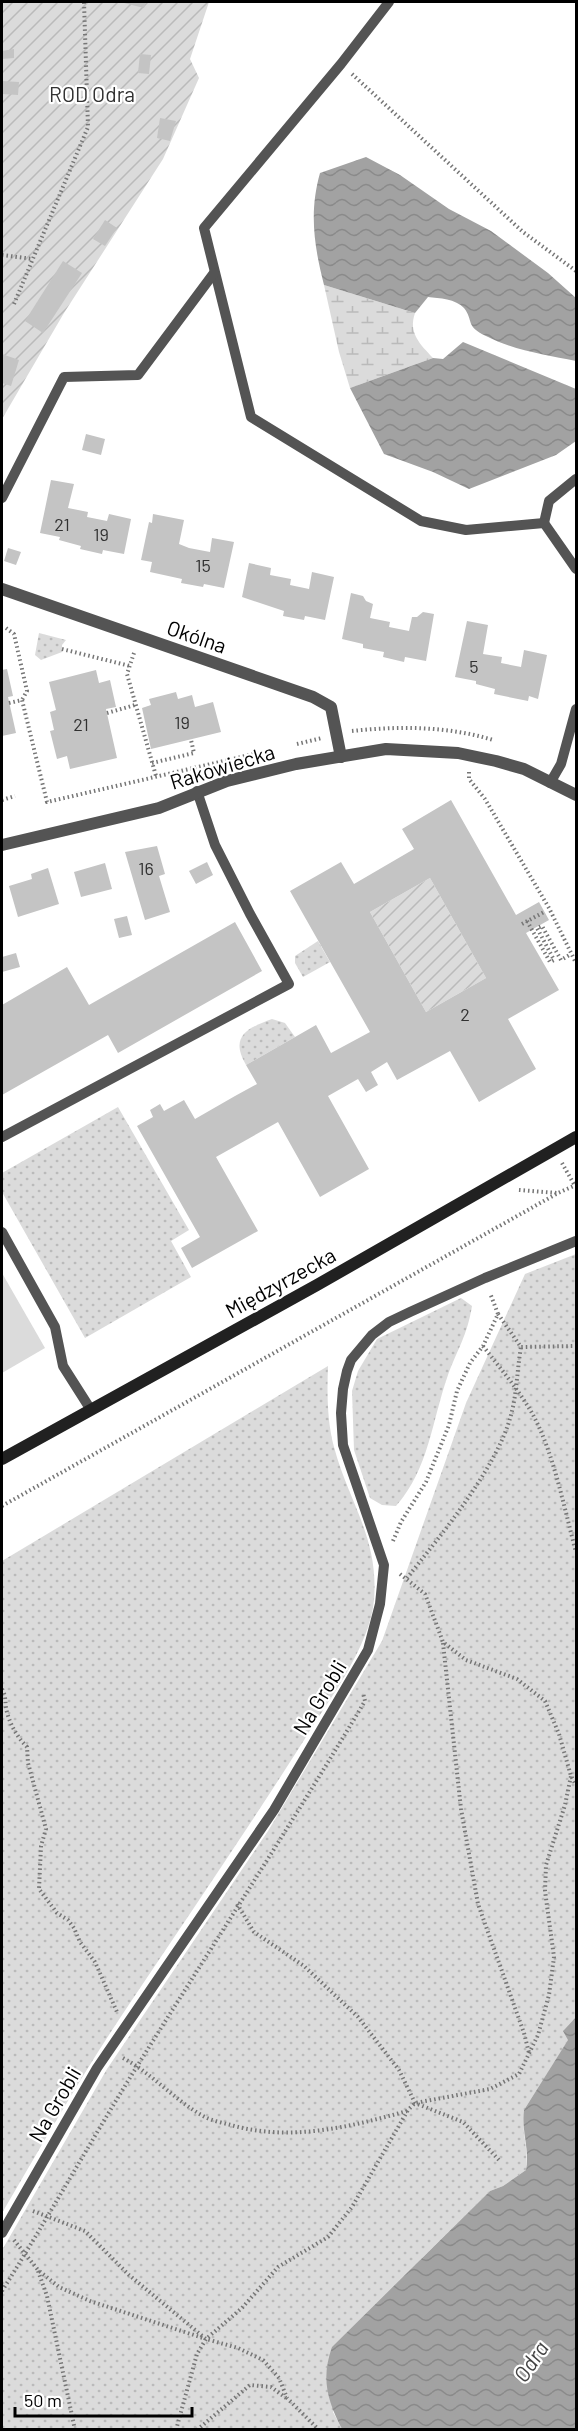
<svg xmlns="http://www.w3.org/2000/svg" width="578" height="2431" font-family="Barlow,sans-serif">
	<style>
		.grass { fill: url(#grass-dots) }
		.wetland { fill: url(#wetland-marsh) }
		.garden { fill: url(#garden-furrows) }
		.pitch { fill: #dbdbdb }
		.water { fill: url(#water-waves) }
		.building { fill: #c4c4c4; fill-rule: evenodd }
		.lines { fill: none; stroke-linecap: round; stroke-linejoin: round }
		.path { stroke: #767676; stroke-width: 4; stroke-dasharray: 1.5 3; stroke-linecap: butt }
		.lane { stroke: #545454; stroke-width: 10 }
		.street { stroke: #545454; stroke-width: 12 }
		.secondary { stroke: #212121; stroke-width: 12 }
		.labels { text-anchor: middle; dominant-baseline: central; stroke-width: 4.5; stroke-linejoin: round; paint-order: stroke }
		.number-label { font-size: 18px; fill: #313131 }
		.park-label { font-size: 21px; fill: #323232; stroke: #fff }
		.street-label { font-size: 21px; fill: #000; stroke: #fff }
		.water-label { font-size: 22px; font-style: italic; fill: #434343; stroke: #fff }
	</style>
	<defs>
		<pattern id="grass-dots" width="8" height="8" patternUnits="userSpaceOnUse" patternTransform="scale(1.5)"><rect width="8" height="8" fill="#dbdbdb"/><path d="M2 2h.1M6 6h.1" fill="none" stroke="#bababa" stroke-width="1.8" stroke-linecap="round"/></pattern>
		<pattern id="wetland-marsh" width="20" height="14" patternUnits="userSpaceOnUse" patternTransform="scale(1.5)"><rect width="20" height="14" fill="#dbdbdb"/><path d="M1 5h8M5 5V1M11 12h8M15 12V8" fill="none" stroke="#bababa"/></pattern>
		<pattern id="garden-furrows" width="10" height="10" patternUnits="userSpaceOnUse" patternTransform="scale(1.5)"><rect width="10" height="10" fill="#dbdbdb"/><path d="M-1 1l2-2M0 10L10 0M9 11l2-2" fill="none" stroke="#bababa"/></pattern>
		<pattern id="water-waves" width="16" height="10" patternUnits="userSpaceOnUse" patternTransform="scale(1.5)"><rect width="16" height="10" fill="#a2a2a2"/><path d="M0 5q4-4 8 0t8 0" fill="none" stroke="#8a8a8a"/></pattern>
	</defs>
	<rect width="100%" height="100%" fill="#fff"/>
	<g class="grass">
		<polygon points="39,633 66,640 62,645 62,652 41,660 35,655"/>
		<polygon points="318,941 330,962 303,977 295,963 295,956"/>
		<path d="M 272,1019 L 285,1023 L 295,1037 L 246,1065 C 229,1036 248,1028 272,1019 Z"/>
		<polygon points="118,1107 189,1230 171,1241 191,1277 85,1338 2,1192 2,1173"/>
		<path d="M 576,1254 L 576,2017 L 564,2030 L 569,2039 L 524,2110 C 521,2130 529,2150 526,2170 L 503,2186 L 490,2191 L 421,2259 L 333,2412 L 342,2429 L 2,2430 L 2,2250 L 107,2069 L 268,1831 L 382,1641 L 466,1403 L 525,1274 Z"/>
		<path d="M 461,1298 L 472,1306 C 467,1336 458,1348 448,1375 C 432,1420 429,1469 396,1506 L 382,1505 L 370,1498 L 354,1450 L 352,1391 L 358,1371 L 377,1339 Z"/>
		<path d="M 328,1366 C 327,1392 327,1422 334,1447 C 349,1503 379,1538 374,1600 C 370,1646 330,1698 306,1737 C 249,1827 189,1915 130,2003 C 84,2071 43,2143 2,2213 L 2,1561 Z"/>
	</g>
	<path class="wetland" d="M 324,285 L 415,313 C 408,333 420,344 433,358 L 350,388 L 339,352 Z"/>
	<g class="garden">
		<polygon points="2,2 209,2 190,59 199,78 163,159 64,313 2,419"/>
		<polygon points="430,878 486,978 426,1012 370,912"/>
	</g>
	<polygon class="pitch" points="2,1273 45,1348 2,1373"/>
	<g class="water">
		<path d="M 366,157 L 400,175 L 449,209 L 491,231 L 548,273 L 576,298 L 576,361 C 546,355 513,350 486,336 C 465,326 474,321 464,308 C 456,299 439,298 428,297 L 415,313 L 324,285 C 314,246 309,212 320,173 Z"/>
		<polygon points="463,342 576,389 576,441 556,455 469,489 433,472 384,454 350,388 433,358 443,359"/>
		<path d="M 576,2017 L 576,2429 L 342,2429 C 327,2400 321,2378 332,2347 L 490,2191 L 503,2186 L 526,2170 C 530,2150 521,2130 524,2110 L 568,2040 L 563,2031 Z"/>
	</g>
	<g class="building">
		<polygon points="120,2 146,2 144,8"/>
		<polygon points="14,49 14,58 2,59 2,51"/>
		<polygon points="140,54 151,55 149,74 138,73"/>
		<polygon points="2,81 19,82 18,95 2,94"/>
		<polygon points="160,118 176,121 170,141 157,138"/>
		<polygon points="105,220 117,228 105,246 93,239"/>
		<polygon points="63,261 82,273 43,333 25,321"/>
		<polygon points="2,354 19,360 11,386 2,383"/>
		<polygon points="86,434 105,439 101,455 82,450"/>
		<polygon points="51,480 74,484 68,508 88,512 87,517 107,521 109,514 131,519 124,554 103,550 102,554 80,549 81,546 59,540 60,537 40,533"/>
		<polygon points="153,514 184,520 179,544 189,548 210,552 212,538 234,542 224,588 204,584 203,587 181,583 182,579 150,572 152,562 141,560 149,522 152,523"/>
		<polygon points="8,548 21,552 16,565 4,561"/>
		<polygon points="249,563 271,568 270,575 291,579 290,585 309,589 312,572 334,577 325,620 305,616 304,620 283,616 284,611 242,597"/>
		<polygon points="351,593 363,596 366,601 373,604 370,618 390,622 389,627 409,631 412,617 417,617 423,612 434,614 426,661 405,657 404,662 383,657 384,652 363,648 363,644 342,639"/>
		<polygon points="467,621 488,625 483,654 502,657 501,663 521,667 524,650 547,655 538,699 529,696 528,701 494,694 495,689 476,684 476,681 455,677"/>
		<polygon points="7,669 13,696 8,697 16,733 2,736 2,670"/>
		<polygon points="96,670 99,683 110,680 116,707 106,709 117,758 70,769 67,756 57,759 50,731 54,730 50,712 56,710 49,682"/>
		<polygon points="176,692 178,699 192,695 195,707 213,702 221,732 151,749 142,708 151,705 149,699"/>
		<path d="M 451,800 L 516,915 L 539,902 L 549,920 L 526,933 L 559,990 L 508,1019 L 536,1069 L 479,1102 L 450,1051 L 397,1080 L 387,1062 L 371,1072 L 378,1085 L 366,1092 L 358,1079 L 328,1096 L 369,1169 L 320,1197 L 278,1122 L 216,1157 L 258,1231 L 192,1268 L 181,1248 L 200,1237 L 137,1126 L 153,1117 L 150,1110 L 160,1104 L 164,1111 L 184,1100 L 195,1119 L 235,1096 L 257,1084 L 246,1065 L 316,1025 L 331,1053 L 370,1032 L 290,891 L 341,862 L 354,884 L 414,849 L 402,829 ZM 430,878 L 486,978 L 426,1012 L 370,912 Z"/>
		<polygon points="157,846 165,874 159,876 170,912 145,920 125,852"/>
		<polygon points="207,862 213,875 196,884 189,871"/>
		<polygon points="105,863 112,889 81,897 74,872"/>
		<polygon points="48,868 59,904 18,917 9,886 32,879 31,874"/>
		<polygon points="127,916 132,935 119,938 114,919"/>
		<polygon points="235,922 262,971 118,1053 108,1035 2,1095 2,1005 67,967 89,1005"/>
		<polygon points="16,953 20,967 2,972 2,957"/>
	</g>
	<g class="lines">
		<g class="path">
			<polyline points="352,74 523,232 576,271"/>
			<polyline points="2,255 33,259"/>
			<polyline points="14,304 88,127 84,2"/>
			<polyline points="6,628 14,634 27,691 22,700"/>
			<polyline points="62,649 130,666"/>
			<polyline points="134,653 127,674 156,776"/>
			<polyline points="9,703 22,700 47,802 254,754"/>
			<polyline points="107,713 135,705"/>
			<path d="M 352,731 C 399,726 448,726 493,740"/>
			<polyline points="297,744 322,738"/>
			<polyline points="152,763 194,753 191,740"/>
			<polyline points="469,772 469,779 485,799 549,908 576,963"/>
			<polyline points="2,800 15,796"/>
			<polyline points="527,921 550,962 554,960 537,928 542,926 561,960 571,954"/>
			<polyline points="522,924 544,912"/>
			<polyline points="562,1163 575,1186"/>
			<polyline points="519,1190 557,1193"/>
			<polyline points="498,1314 521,1347 576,1346"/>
			<path d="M 483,1346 C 500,1368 518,1389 532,1413 C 554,1453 564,1508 576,1552"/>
			<polyline points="2,1506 558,1193 576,1185"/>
			<polyline points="393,1541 401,1522 426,1482 449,1425 457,1391 470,1363 483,1346 498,1314 490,1293"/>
			<polyline points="400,1574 425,1594 443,1642 466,1660 517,1679 545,1701 559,1734 571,1776 576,1785"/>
			<path d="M 407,1578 C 441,1535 497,1468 511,1415 C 517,1393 517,1370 521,1347"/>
			<polyline points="443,1643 461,1809 478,1904 524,2033 529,2053"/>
			<path d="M 2,1689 C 6,1696 5,1701 6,1708 C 9,1723 17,1737 27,1747 L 28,1763 L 46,1829 L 41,1846 L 39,1889 L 57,1913 L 68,1920 L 74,1928 L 80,1942 L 95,1962 L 117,2012"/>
			<polyline points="237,1904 254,1932 304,1966 358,2017 399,2070 415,2103 463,2122 499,2160"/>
			<path d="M 123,2058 C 153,2074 175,2101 205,2117 C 213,2121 223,2123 231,2125 C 290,2142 350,2127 407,2111"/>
			<polyline points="33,2211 85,2231 129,2275 206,2339 238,2348 263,2360 279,2378 287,2398 319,2430"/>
			<polyline points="14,2240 38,2270 59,2287 90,2301 203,2338"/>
			<polyline points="38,2271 47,2296 75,2430"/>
			<path d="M 2,2291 C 48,2218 90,2142 136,2068 C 212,1946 291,1825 365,1701 L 363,1693"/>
			<polyline points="176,2430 197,2354 206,2339 242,2308 278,2267 328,2237 352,2207 408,2110 415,2103 490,2089 519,2074 538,2035 549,1995 554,1957 545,1891 546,1865 565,1805 571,1776"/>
			<polyline points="197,2430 250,2385 271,2387 286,2398"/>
		</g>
		<g class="lane">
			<polyline points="389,2 341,64 204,228 251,417 421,521 466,530 544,523"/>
			<polyline points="2,498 64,377 138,375 214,273"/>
			<polyline points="544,523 549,501 576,479"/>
			<polyline points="544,523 576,569"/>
			<polyline points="550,783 561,764 576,709"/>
			<polyline points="2,1137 289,984 250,914 215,845 197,791"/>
			<polyline points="2,1232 55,1327 63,1366 91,1410"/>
			<polyline points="2,2233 97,2068 274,1810 368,1650 380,1604 384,1565 343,1445 341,1413 343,1389 347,1371 351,1360 372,1335 389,1322 410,1312 485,1278 576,1241"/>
		</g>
		<g class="street">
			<polyline points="2,589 313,697 331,707 341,757"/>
			<polyline points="2,845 159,808 227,781 296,764 386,749 458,753 496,761 524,769 576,795"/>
		</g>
		<polyline class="secondary" points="2,1459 317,1285 576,1137"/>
	</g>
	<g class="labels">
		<g class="number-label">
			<text x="62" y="524">21</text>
			<text x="101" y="534">19</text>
			<text x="203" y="565">15</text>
			<text x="474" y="666">5</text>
			<text x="182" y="722">19</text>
			<text x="81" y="724">21</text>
			<text x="146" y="868">16</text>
			<text x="465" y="1014">2</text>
		</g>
		<g class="park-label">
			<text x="92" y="93">ROD Odra</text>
		</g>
		<g class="street-label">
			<text transform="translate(197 636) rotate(19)">Okólna</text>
			<text transform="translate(222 766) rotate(-17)">Rakowiecka</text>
			<text transform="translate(280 1282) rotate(-29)">Międzyrzecka</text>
			<text transform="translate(319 1697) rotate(-59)">Na Grobli</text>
			<text transform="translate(54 2104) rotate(-60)">Na Grobli</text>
		</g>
		<g class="water-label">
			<text transform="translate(530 2361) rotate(-56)">Odra</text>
		</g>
	</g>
	<rect width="578" height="2431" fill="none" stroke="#000000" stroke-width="6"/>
	<path d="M15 2407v9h177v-9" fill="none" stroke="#000000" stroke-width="3"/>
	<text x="24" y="2407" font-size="18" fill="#000000" stroke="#ffffff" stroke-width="4.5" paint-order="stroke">50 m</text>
</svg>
